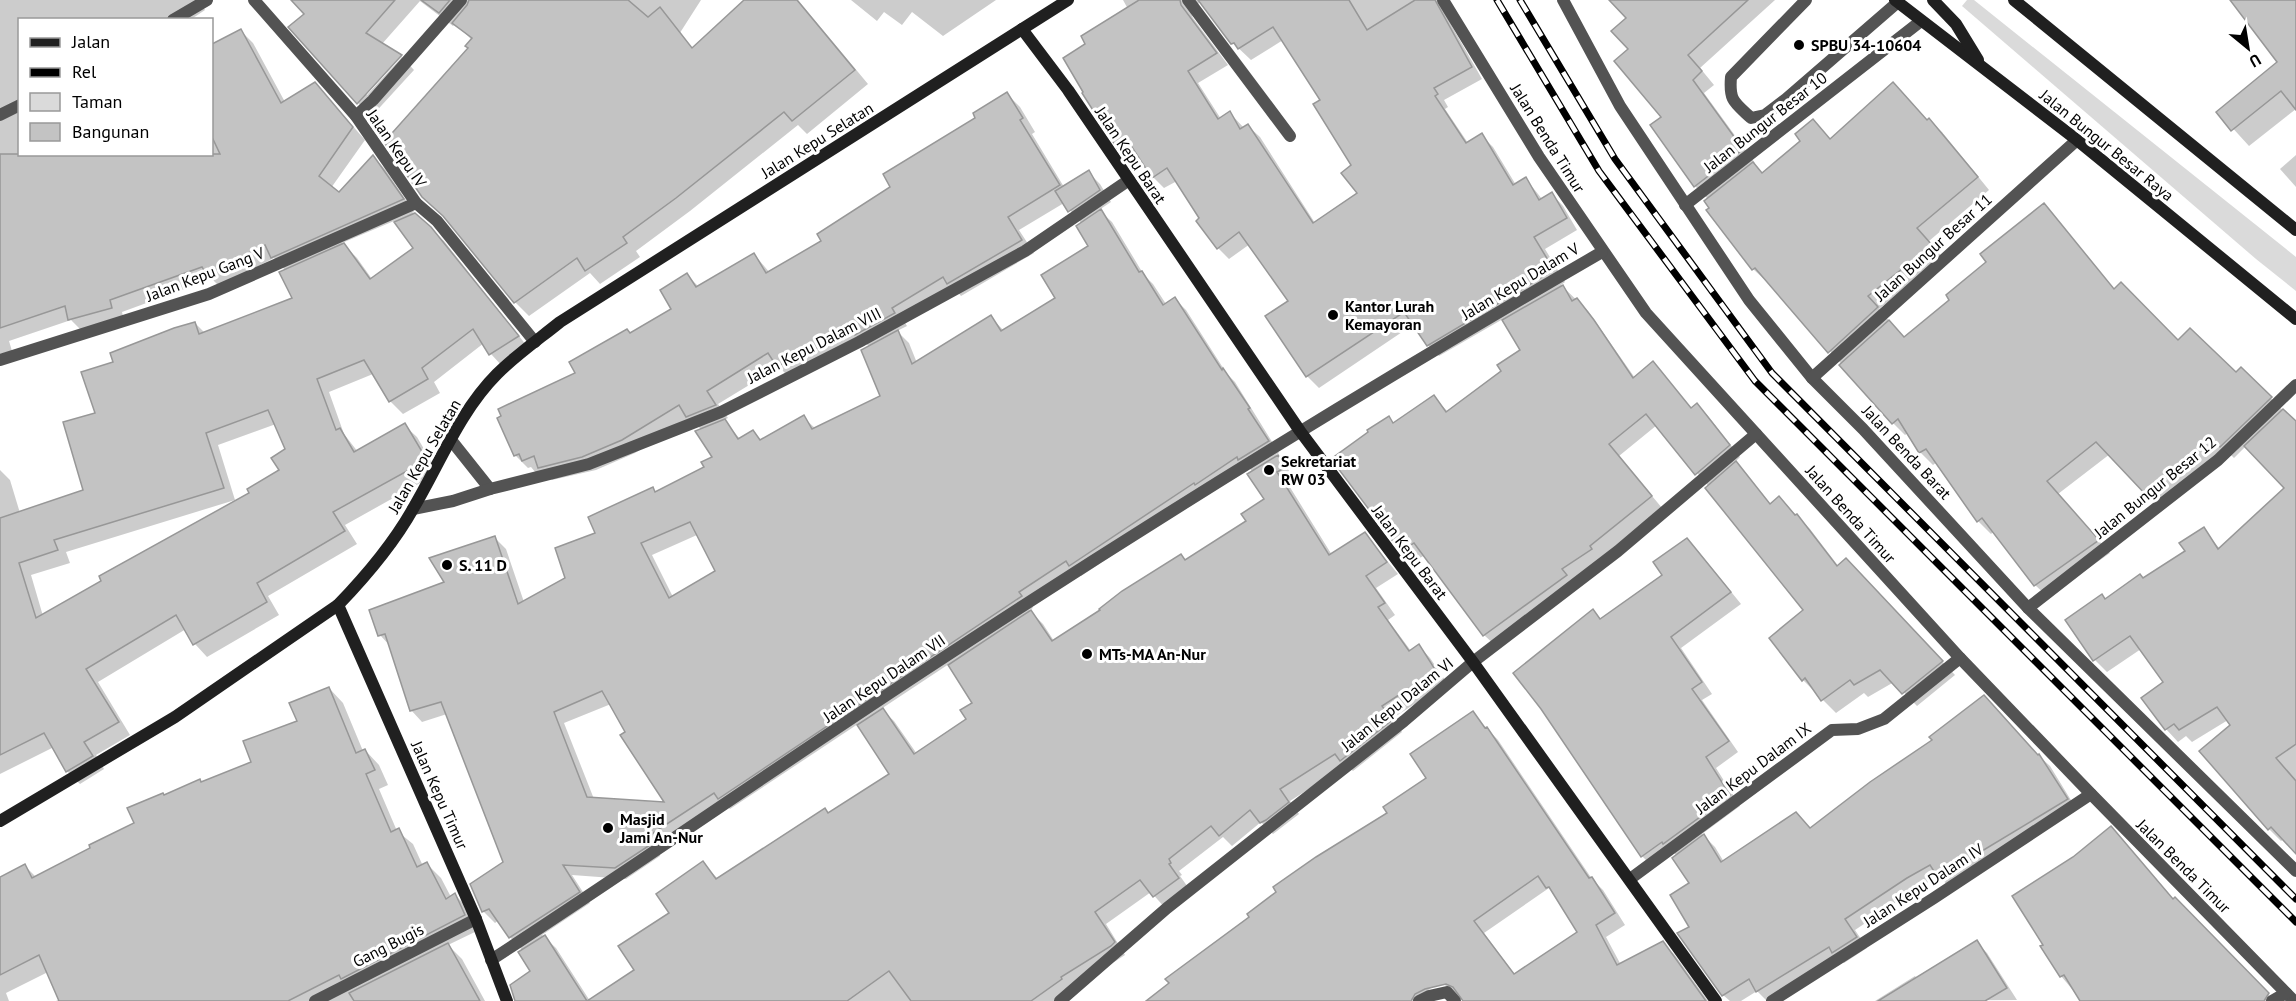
<svg xmlns="http://www.w3.org/2000/svg" width="2296" height="1001" font-family="'PT Sans',sans-serif">
	<style>
		.green { fill: #dadada }
		.shadow { fill: #0003; fill-rule: evenodd }
		.building { fill: #c3c3c3; stroke: #979797; stroke-width: 1.5; fill-rule: evenodd }
		.lines { fill: none; stroke-linecap: round; stroke-linejoin: round }
		.lane { stroke: #535353; stroke-width: 12 }
		.street { stroke: #535353; stroke-width: 12 }
		.secondary { stroke: #202020; stroke-width: 12 }
		.rail-casing { stroke: #000; stroke-width: 7 }
		.rail { stroke: #fff; stroke-width: 4.5; stroke-dasharray: 14; stroke-linecap: butt }
		.poi-dot { fill: #000; stroke: #fff; stroke-width: 2 }
		.labels { text-anchor: middle; dominant-baseline: central; stroke-width: 6; stroke-linejoin: round; paint-order: stroke }
		.poi-label { font-size: 16px; font-weight: bold; fill: #000; stroke: #fff; text-anchor: start }
		.street-label { font-size: 16px; fill: #000; stroke: #fff }
	</style>
	<rect width="100%" height="100%" fill="#fff"/>
	<polygon class="green" points="1967,0 1974,0 2296,257 2296,291 2256,259 1962,6"/>
	<g class="shadow">
		<path d="M 0,0 L 199,0 L 205,10 L 190,20 L 20,20 L 20,154 L 212,154 L 212,46 L 241,31 L 253,43 L 285,102 L 315,83 L 365,140 L 331,188 L 339,194 L 373,157 L 385,169 L 414,212 L 412,213 L 444,241 L 530,350 L 503,367 L 491,354 L 484,343 L 434,382 L 440,393 L 403,414 L 390,401 L 373,374 L 329,392 L 344,434 L 358,452 L 404,425 L 417,437 L 438,473 L 345,525 L 357,544 L 268,596 L 279,615 L 207,657 L 195,644 L 186,629 L 98,682 L 130,735 L 96,755 L 104,769 L 80,784 L 67,771 L 54,747 L 0,774 L 0,470 L 10,480 L 20,513 L 85,491 L 97,414 L 115,363 L 195,323 L 205,333 L 294,299 L 286,271 L 274,258 L 219,286 L 212,279 L 122,312 L 124,320 L 82,331 L 71,320 L 9,341 L 12,351 L 0,354 ZM 394,221 L 415,248 L 372,279 L 357,258 L 342,243 ZM 276,424 L 287,450 L 281,470 L 251,494 L 43,616 L 31,575 L 70,563 L 66,552 L 235,500 L 218,445 Z"/>
		<polygon points="293,0 701,0 637,100 746,0 798,0 868,84 807,134 798,125 690,211 636,251 640,257 600,284 590,273 529,316 515,302 470,49 472,40 455,24 453,26 420,1 382,44 402,57 398,57 365,93 367,95 402,57 414,70 371,117 358,103 307,14"/>
		<polygon points="851,0 996,0 943,36 912,12 902,25 884,12 877,21"/>
		<path d="M 1123,0 L 1437,0 L 1482,79 L 1444,100 L 1448,107 L 1445,109 L 1468,143 L 1481,135 L 1493,147 L 1516,185 L 1526,179 L 1542,199 L 1552,194 L 1563,206 L 1577,230 L 1545,249 L 1565,282 L 1561,285 L 1588,311 L 1635,378 L 1653,363 L 1692,409 L 1697,405 L 1708,416 L 1740,457 L 1735,462 L 1771,505 L 1779,498 L 1810,529 L 1839,567 L 1859,573 L 1955,675 L 1917,706 L 1894,682 L 1868,697 L 1864,693 L 1836,713 L 1803,680 L 1805,610 L 1709,487 L 1657,425 L 1619,456 L 1662,508 L 1496,646 L 1484,635 L 1425,555 L 1413,562 L 1402,551 L 1333,459 L 1388,418 L 1394,424 L 1434,397 L 1448,412 L 1503,372 L 1522,350 L 1503,319 L 1439,356 L 1428,345 L 1414,324 L 1319,388 L 1307,376 L 1290,301 L 1250,244 L 1229,259 L 1218,248 L 1177,181 L 1164,188 L 1153,177 L 1138,154 L 1130,158 L 1118,147 L 1088,44 L 1128,9 ZM 1200,3 L 1233,43 L 1251,60 L 1283,40 L 1322,100 L 1353,165 L 1359,194 L 1315,223 L 1260,137 L 1248,126 L 1244,128 L 1230,113 L 1221,119 L 1198,83 L 1228,65 L 1193,18 L 1191,13 L 1194,5 Z"/>
		<polygon points="1611,0 1775,0 1700,68 1714,85 1704,93 1755,163 1753,164 1763,174 1803,141 1813,121 1831,140 1929,120 1942,132 1989,190 1929,241 1943,258 1879,309 1905,339 1951,300 2044,205 2115,290 2179,342 2236,374 2241,369 2296,423 2296,851 2284,839 2281,841 2269,829 2232,725 2228,720 2192,742 2186,736 2178,742 2166,729 2166,683 2141,649 2107,672 2095,660 2105,600 2143,580 2187,552 2203,529 2220,549 2286,488 2246,446 2234,458 2224,448 2161,507 2110,454 2058,494 2110,553 2048,597 2035,585 1994,531 1991,534 1978,521 1937,462 1933,465 1920,452 1908,433 1905,435 1893,423 1768,280 1766,281 1753,269 1711,208 1708,199 1695,186 1652,125 1663,117 1630,50 1628,18"/>
		<polygon points="2232,0 2296,0 2296,109 2249,146 2218,112 2279,62"/>
		<path d="M 1007,94 L 1020,107 L 1035,132 L 1032,134 L 1064,187 L 1088,172 L 1100,184 L 1111,202 L 1099,210 L 1112,222 L 1144,275 L 1153,284 L 1166,304 L 1175,299 L 1186,310 L 1227,374 L 1235,382 L 1279,453 L 1276,455 L 1296,479 L 1288,484 L 1332,555 L 1365,534 L 1398,574 L 1376,588 L 1395,615 L 1388,620 L 1411,651 L 1419,646 L 1430,658 L 1447,683 L 1393,718 L 1402,732 L 1353,771 L 1346,765 L 1290,801 L 1299,814 L 1277,831 L 1273,834 L 1261,822 L 1232,846 L 1223,837 L 1179,871 L 1182,875 L 1180,876 L 1190,890 L 1165,908 L 1151,892 L 1106,924 L 1125,955 L 1071,990 L 1058,1001 L 590,1001 L 636,971 L 703,863 L 718,879 L 829,815 L 891,774 L 858,724 L 730,809 L 725,804 L 661,847 L 660,856 L 626,879 L 572,875 L 590,903 L 542,935 L 556,948 L 590,1001 L 521,1001 L 532,972 L 523,951 L 510,937 L 499,920 L 495,923 L 483,911 L 505,863 L 447,714 L 422,722 L 411,710 L 391,647 L 380,635 L 446,583 L 495,538 L 506,549 L 524,602 L 567,578 L 597,534 L 653,489 L 657,493 L 706,468 L 714,457 L 702,430 L 690,419 L 635,453 L 596,470 L 552,480 L 542,470 L 536,473 L 531,467 L 528,468 L 515,455 L 577,374 L 630,334 L 673,310 L 687,275 L 699,287 L 754,254 L 770,273 L 823,241 ZM 1064,203 L 1082,224 L 1090,246 L 1057,299 L 1004,331 L 991,317 L 917,363 L 909,343 L 897,331 L 907,326 L 904,321 L 956,290 L 961,296 L 1034,253 L 1019,230 ZM 865,343 L 870,347 L 882,396 L 816,429 L 803,417 L 762,441 L 753,431 L 740,439 L 724,420 L 728,418 L 718,404 L 779,367 L 791,379 ZM 1249,468 L 1253,472 L 1266,500 L 1248,522 L 1187,561 L 1181,555 L 1054,641 L 1043,624 L 1029,610 L 1033,608 L 1030,604 L 1077,572 L 1081,576 L 1206,494 ZM 697,535 L 717,571 L 673,597 L 652,555 ZM 949,664 L 974,703 L 968,720 L 917,754 L 894,721 L 881,709 ZM 611,704 L 627,732 L 667,803 L 594,799 L 564,723 Z"/>
		<polygon points="2296,155 2296,187 2280,169"/>
		<polygon points="1698,551 1741,604 1681,648 1712,694 1702,700 1738,752 1716,768 1740,806 1702,834 1715,847 1724,862 1811,829 2039,756 2050,766 2077,810 1951,889 1939,876 1918,888 1855,930 1867,948 1844,963 1839,958 1767,1001 1757,991 1741,1001 1730,1001 1723,995 1691,927 1691,884 1677,856 1674,853 1653,867 1642,856 1593,611 1602,620"/>
		<polygon points="329,688 343,703 363,751 365,750 379,765 388,785 379,789 397,831 413,844 423,866 427,864 441,878 451,897 455,895 469,909 479,930 448,945 462,959 485,1001 56,1001 60,999 48,972 6,993 9,1001 0,1001 0,879 25,866 36,877 136,824 164,797 200,781 202,783 253,763 299,722"/>
		<path d="M 1472,713 L 1498,740 L 1592,879 L 1603,890 L 1625,925 L 1606,937 L 1621,965 L 1662,943 L 1674,954 L 1708,1001 L 1467,1001 L 1461,995 L 1455,995 L 1440,980 L 1416,1001 L 1149,1001 L 1389,814 L 1429,779 ZM 1549,888 L 1556,895 L 1579,933 L 1515,975 L 1484,933 Z"/>
		<polygon points="2175,899 2274,1001 2082,1001 2061,976"/>
		<polygon points="1976,942 1987,953 2017,1000 1875,1001 1915,976 1917,979"/>
	</g>
	<g class="building">
		<polygon points="291,0 395,0 366,33 402,55 357,104 288,27 304,14"/>
		<polygon points="421,0 450,0 439,13"/>
		<polygon points="469,0 628,0 648,17 660,7 692,48 744,0 797,0 855,70 792,121 784,112 676,198 623,237 627,243 585,271 577,258 514,303 443,216 422,197 384,142 468,48 465,46 472,38 452,23 467,5"/>
		<polygon points="1139,0 1180,0 1181,5 1217,53 1188,71 1218,119 1230,111 1240,129 1248,124 1313,223 1357,193 1341,173 1351,165 1313,104 1320,100 1273,27 1238,49 1234,43 1231,44 1198,0 1349,0 1367,30 1415,0 1435,0 1472,67 1434,88 1438,94 1435,96 1466,143 1482,133 1513,185 1526,177 1539,200 1552,192 1567,218 1534,237 1554,270 1427,346 1404,312 1306,377 1265,316 1288,301 1239,232 1217,249 1196,221 1199,218 1167,168 1152,178 1128,141 1117,148 1082,93 1083,92 1063,58 1085,44 1081,36"/>
		<polygon points="1609,0 1748,0 1688,55 1702,71 1693,80 1743,149 1694,187 1650,125 1661,117 1614,61 1628,49 1611,31 1626,18"/>
		<polygon points="2230,0 2296,0 2296,110 2281,91 2231,131 2216,112 2277,62"/>
		<polygon points="241,29 281,103 315,82 353,127 319,176 339,192 373,155 404,199 271,258 265,245 206,274 202,267 110,300 112,308 68,320 65,306 0,328 0,154 220,154 212,137 212,44"/>
		<polygon points="1893,82 1927,120 1929,118 1978,177 1917,228 1932,245 1868,296 1878,307 1828,353 1755,268 1752,270 1706,210 1709,208 1704,201 1753,162 1762,173 1800,141 1795,134 1813,119 1830,139"/>
		<polygon points="1007,92 1023,118 1020,120 1060,185 1008,217 1022,240 947,284 943,277 892,308 895,313 855,335 853,330 839,339 837,336 799,359 797,355 777,367 768,353 707,391 716,405 686,417 679,405 622,440 582,457 538,468 534,456 522,461 519,454 514,456 497,418 501,416 498,409 575,373 569,362 627,329 630,333 671,309 660,290 687,273 696,287 754,253 766,273 821,241 817,234 890,187 883,174 975,118 973,113"/>
		<polygon points="1089,170 1100,190 1068,212 1055,191"/>
		<polygon points="2044,203 2114,289 2121,282 2178,340 2190,328 2236,372 2241,367 2272,397 2220,447 2210,437 2147,496 2096,442 2047,481 2099,540 2034,586 1982,518 1977,522 1926,449 1919,453 1898,419 1892,424 1839,365 1889,320 1904,337 1949,300 1946,295 1986,262 1980,254"/>
		<path d="M 1101,209 L 1139,272 L 1142,271 L 1163,305 L 1175,297 L 1222,370 L 1223,368 L 1250,408 L 1248,409 L 1269,441 L 1238,460 L 1237,457 L 1195,485 L 1194,483 L 1069,566 L 1066,561 L 1019,592 L 1022,596 L 718,799 L 714,793 L 650,835 L 650,845 L 615,868 L 563,865 L 580,892 L 509,938 L 489,909 L 482,912 L 470,884 L 503,862 L 441,702 L 410,711 L 385,634 L 378,636 L 369,610 L 444,582 L 429,558 L 495,536 L 518,604 L 565,578 L 555,548 L 595,533 L 588,517 L 653,487 L 655,492 L 704,467 L 701,462 L 712,457 L 695,431 L 725,419 L 738,439 L 753,430 L 760,440 L 804,415 L 812,429 L 880,396 L 861,350 L 898,330 L 912,364 L 991,315 L 1001,331 L 1055,298 L 1041,275 L 1088,246 L 1076,226 ZM 690,522 L 715,571 L 669,598 L 641,543 ZM 602,691 L 625,732 L 620,735 L 664,802 L 587,797 L 554,712 Z"/>
		<path d="M 415,213 L 431,227 L 519,336 L 489,355 L 473,329 L 422,368 L 428,379 L 389,402 L 364,360 L 317,379 L 336,430 L 340,428 L 354,452 L 405,423 L 427,460 L 333,512 L 345,531 L 257,583 L 267,602 L 193,645 L 176,615 L 86,669 L 119,722 L 84,742 L 93,756 L 66,772 L 44,733 L 0,755 L 0,518 L 83,490 L 63,422 L 95,413 L 81,372 L 113,362 L 110,353 L 174,328 L 195,322 L 199,334 L 292,298 L 279,272 L 344,243 L 370,279 L 413,248 L 394,222 ZM 268,410 L 285,449 L 271,458 L 279,470 L 247,489 L 249,493 L 99,576 L 101,581 L 36,618 L 19,563 L 58,550 L 54,540 L 224,488 L 206,433 Z"/>
		<polygon points="1563,285 1572,301 1577,298 1594,320 1633,378 1653,361 1691,408 1697,403 1730,445 1695,475 1646,414 1609,444 1652,496 1590,546 1592,549 1562,569 1567,575 1483,636 1414,543 1401,552 1331,459 1368,432 1367,430 1389,416 1393,423 1434,395 1446,412 1501,371 1497,365 1520,350 1502,320"/>
		<polygon points="2283,409 2296,421 2296,744 2276,758 2296,781 2296,854 2271,827 2268,830 2199,751 2230,725 2217,707 2179,730 2174,724 2165,730 2141,698 2163,682 2130,636 2093,661 2065,620 2102,594 2105,599 2140,574 2143,578 2185,551 2179,543 2204,527 2218,549 2284,488 2244,446"/>
		<polygon points="1278,455 1286,467 1277,472 1329,555 1365,532 1387,562 1366,576 1385,603 1378,607 1409,651 1419,644 1436,671 1382,706 1392,720 1340,761 1335,754 1280,789 1289,802 1266,820 1260,823 1250,810 1219,836 1211,826 1169,859 1171,863 1169,864 1179,878 1153,897 1140,880 1095,912 1115,942 1111,946 1061,977 1062,979 1031,1001 911,1001 889,971 847,1001 587,1001 634,970 618,946 669,913 656,894 703,861 716,879 825,808 828,813 889,774 857,725 883,708 914,754 966,719 960,710 972,703 948,665 1031,610 1052,641 1100,610 1099,609 1122,591 1181,554 1185,560 1246,521 1241,514 1264,499 1247,474"/>
		<polygon points="1736,461 1770,504 1779,496 1795,515 1797,514 1837,566 1846,558 1943,661 1902,694 1880,670 1854,685 1850,680 1821,701 1805,678 1802,681 1769,638 1803,610 1705,488"/>
		<polygon points="1687,538 1731,592 1671,637 1702,682 1692,689 1729,741 1706,757 1730,795 1663,844 1662,842 1641,857 1541,709 1513,673 1593,609 1600,619 1662,575 1653,562"/>
		<polygon points="329,687 356,753 365,749 375,770 366,774 391,832 399,828 417,867 427,862 446,899 455,893 465,915 341,979 339,975 288,1001 59,1001 39,955 0,975 0,877 25,864 32,878 90,848 89,845 134,823 127,808 163,793 164,795 200,779 201,782 251,762 243,741 297,721 289,703"/>
		<polygon points="1984,695 2038,755 2039,754 2068,799 1972,857 1973,858 1939,879 1930,865 1907,878 1845,919 1857,937 1832,953 1829,947 1756,992 1749,979 1722,996 1677,933 1689,927 1670,895 1689,883 1672,858 1704,834 1721,862 1796,812 1810,828 1870,782 1932,740 1929,737"/>
		<path d="M 1473,711 L 1485,728 L 1487,727 L 1589,878 L 1592,877 L 1615,913 L 1596,925 L 1617,965 L 1663,941 L 1706,1001 L 1463,1001 L 1453,987 L 1446,984 L 1425,989 L 1415,994 L 1411,1001 L 1146,1001 L 1169,983 L 1165,979 L 1249,917 L 1247,914 L 1276,892 L 1273,887 L 1316,857 L 1387,813 L 1383,807 L 1426,778 L 1410,754 ZM 1538,876 L 1546,888 L 1549,887 L 1577,932 L 1514,974 L 1474,921 Z"/>
		<polygon points="2111,826 2173,899 2175,897 2269,993 2264,1001 2080,1001 2064,975 2060,977 2040,946 2043,945 2012,896 2073,857"/>
		<polygon points="545,935 587,1001 515,1001 510,985 530,971 518,952"/>
		<polygon points="1977,940 2007,988 1985,1001 1878,1001"/>
		<polygon points="448,943 480,1001 354,1001 349,993"/>
	</g>
	<g class="lines">
		<g class="lane">
			<polyline points="1188,0 1290,136"/>
			<path d="M 1806,0 L 1731,77 C 1729,101 1734,102 1751,118 L 1765,115 L 1786,99 L 1898,2"/>
		</g>
		<g class="street">
			<polyline points="254,0 356,116 416,203 437,221 535,342"/>
			<polyline points="1443,0 1539,157 1646,313 1960,658 2091,794 2294,1001"/>
			<polyline points="1563,0 1620,106 1749,300 1812,378 1863,429 2028,608 2296,871"/>
			<polyline points="173,20 207,0"/>
			<polyline points="0,115 20,105"/>
			<polyline points="356,116 373,100 461,0"/>
			<polyline points="1685,205 1921,21"/>
			<polyline points="0,360 209,294 416,203"/>
			<polyline points="1812,378 2077,140"/>
			<polyline points="451,440 490,489"/>
			<polyline points="413,509 453,501 490,489 589,464 721,412 859,342 1025,251 1129,180"/>
			<polyline points="2028,608 2218,460 2296,385"/>
			<polyline points="1630,879 1832,730 1858,729 1884,719 1960,658"/>
			<path d="M 491,960 C 643,861 791,757 943,658 C 1159,516 1379,381 1602,252"/>
			<polyline points="315,1001 476,919"/>
			<polyline points="1060,1001 1167,908 1404,721 1473,662 1618,551 1756,434"/>
			<polyline points="1419,1001 1429,996 1447,992 1455,1001"/>
			<polyline points="1772,1001 1934,898 2091,794"/>
			<polyline points="2272,1001 2286,993"/>
		</g>
		<g class="secondary">
			<polyline points="1895,0 2077,140 2296,319"/>
			<polyline points="1933,0 1956,24 1978,60"/>
			<polyline points="2014,0 2296,230"/>
			<polyline points="1022,29 1068,90 1300,431 1473,662 1716,1001"/>
			<polyline points="338,605 476,919 507,1001"/>
			<path d="M 0,821 L 175,717 L 338,605 C 367,575 394,543 414,507 C 440,463 460,411 497,374 C 516,355 539,339 560,322 L 1068,0"/>
		</g>
		<defs>
			<g id="rail">
				<polyline points="1497,0 1599,171 1755,381 2296,922"/>
				<polyline points="1520,0 1615,159 1772,373 2296,899"/>
			</g>
		</defs>
		<use href="#rail" class="rail-casing"/>
		<use href="#rail" class="rail"/>
	</g>
	<g class="poi-dot">
		<circle cx="1799" cy="45" r="6"/>
		<circle cx="1333" cy="315" r="6"/>
		<circle cx="1269" cy="470" r="6"/>
		<circle cx="447" cy="565" r="6"/>
		<circle cx="1087" cy="654" r="6"/>
		<circle cx="608" cy="828" r="6"/>
	</g>
	<g class="labels">
		<g class="poi-label">
			<text x="1811" y="45">SPBU 34-10604</text>
			<text x="1345" y="306">Kantor Lurah<tspan x="1345" dy="18">Kemayoran</tspan></text>
			<text x="1281" y="461">Sekretariat<tspan x="1281" dy="18">RW 03</tspan></text>
			<text x="459" y="565">S. 11 D</text>
			<text x="1099" y="654">MTs-MA An-Nur</text>
			<text x="620" y="819">Masjid<tspan x="620" dy="18">Jami An-Nur</tspan></text>
		</g>
		<g class="street-label">
			<text transform="translate(1765 122) rotate(-38)">Jalan Bungur Besar 10</text>
			<text transform="translate(1548 138) rotate(58)">Jalan Benda Timur</text>
			<text transform="translate(817 140) rotate(-32)">Jalan Kepu Selatan</text>
			<text transform="translate(2107 145) rotate(39)">Jalan Bungur Besar Raya</text>
			<text transform="translate(397 148) rotate(55)">Jalan Kepu IV</text>
			<text transform="translate(1131 155) rotate(56)">Jalan Kepu Barat</text>
			<text transform="translate(1933 247) rotate(-42)">Jalan Bungur Besar 11</text>
			<text transform="translate(205 274) rotate(-21)">Jalan Kepu Gang V</text>
			<text transform="translate(1520 281) rotate(-31)">Jalan Kepu Dalam V</text>
			<text transform="translate(814 345) rotate(-27)">Jalan Kepu Dalam VIII</text>
			<text transform="translate(1907 452) rotate(47)">Jalan Benda Barat</text>
			<text transform="translate(424 456) rotate(-60)">Jalan Kepu Selatan</text>
			<text transform="translate(2155 487) rotate(-39)">Jalan Bungur Besar 12</text>
			<text transform="translate(1851 514) rotate(48)">Jalan Benda Timur</text>
			<text transform="translate(1410 552) rotate(53)">Jalan Kepu Barat</text>
			<text transform="translate(884 678) rotate(-34)">Jalan Kepu Dalam VII</text>
			<text transform="translate(1397 704) rotate(-39)">Jalan Kepu Dalam VI</text>
			<text transform="translate(1753 768) rotate(-37)">Jalan Kepu Dalam IX</text>
			<text transform="translate(440 795) rotate(66)">Jalan Kepu Timur</text>
			<text transform="translate(2184 866) rotate(45)">Jalan Benda Timur</text>
			<text transform="translate(1923 885) rotate(-33)">Jalan Kepu Dalam IV</text>
			<text transform="translate(388 945) rotate(-27)">Gang Bugis</text>
		</g>
	</g>
	<rect x="18" y="18" width="195" height="138" fill="#ffffff" stroke="#999999" stroke-width="1.5"/>
	<rect x="30" y="38" width="30" height="9" fill="#202020" stroke="#999999" stroke-width="1.5"/>
	<text x="72" y="48" font-size="18" fill="#000000">Jalan</text>
	<rect x="30" y="68" width="30" height="9" fill="#000000" stroke="#999999" stroke-width="1.5"/>
	<text x="72" y="78" font-size="18" fill="#000000">Rel</text>
	<rect x="30" y="93" width="30" height="18" fill="#dadada" stroke="#999999" stroke-width="1.5"/>
	<text x="72" y="108" font-size="18" fill="#000000">Taman</text>
	<rect x="30" y="123" width="30" height="18" fill="#c3c3c3" stroke="#999999" stroke-width="1.5"/>
	<text x="72" y="138" font-size="18" fill="#000000">Bangunan</text>
	<g transform="translate(2248 48) rotate(150)" stroke="#ffffff" stroke-width="4.5" paint-order="stroke">
	<path d="M0-4.5L10 22L0 15L-10 22Z" fill="#000000"/>
	<text y="-9" font-size="16" font-weight="bold" text-anchor="middle" fill="#000000">U</text>
	</g>
</svg>
